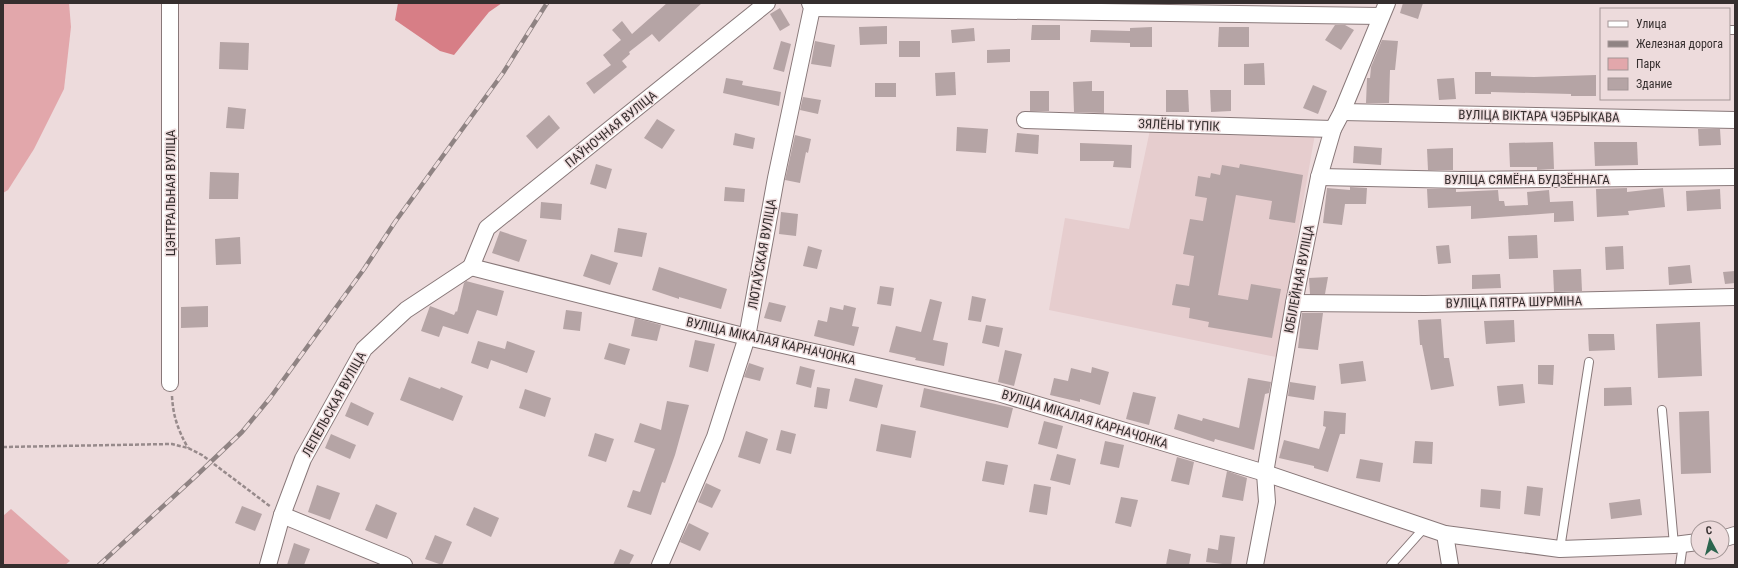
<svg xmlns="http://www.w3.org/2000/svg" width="1738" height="568" font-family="'Roboto Condensed',sans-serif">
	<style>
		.built { fill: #e6cdce }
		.green { fill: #e2a7ab }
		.forest { fill: #d77e86 }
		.building { fill: #b5a4a5 }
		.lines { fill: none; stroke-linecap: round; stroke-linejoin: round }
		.lane-casing { stroke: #887879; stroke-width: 10 }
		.street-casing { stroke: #887879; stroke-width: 18 }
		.path { stroke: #978a8b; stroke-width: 2.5; stroke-dasharray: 4 2; stroke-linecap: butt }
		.lane { stroke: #fff; stroke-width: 8 }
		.street { stroke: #fff; stroke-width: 16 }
		.rail-casing { stroke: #8f8383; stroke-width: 4.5 }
		.rail { stroke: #eddbdc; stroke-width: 3; stroke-dasharray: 9; stroke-linecap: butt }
		.labels { text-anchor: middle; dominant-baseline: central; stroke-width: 3; stroke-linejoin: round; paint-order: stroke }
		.street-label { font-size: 13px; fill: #352e2e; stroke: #eddbdc }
	</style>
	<rect width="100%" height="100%" fill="#eddbdc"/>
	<polygon class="built" points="1150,130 1315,134 1276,357 1049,310 1065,218 1129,229"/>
	<g class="green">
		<polygon points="3,3 69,3 71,27 64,89 34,149 8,190 3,193"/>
		<polygon points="11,509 70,561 65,565 3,565 3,516"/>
	</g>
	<polygon class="forest" points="398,3 502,3 489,12 454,55 440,51 395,20"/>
	<g class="building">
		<polygon points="667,3 702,3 659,42 652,34 629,52 630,54 622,61 627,67 594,94 586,83 611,65 603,55 621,40 612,30 622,21 632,34"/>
		<polygon points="1403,3 1423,3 1418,19 1400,13"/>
		<polygon points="780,8 790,25 780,31 770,14"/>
		<polygon points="1032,25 1060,25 1060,40 1031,40"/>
		<polygon points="1335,25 1345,25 1354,30 1341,50 1325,40"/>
		<polygon points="887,26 887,44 860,45 859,27"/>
		<polygon points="1152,27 1152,47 1130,47 1130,43 1090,42 1091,30 1130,31 1130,28"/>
		<polygon points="1219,27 1249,27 1249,47 1218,47"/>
		<polygon points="974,28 975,41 952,43 951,30"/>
		<polygon points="1382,40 1398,41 1395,70 1390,70 1389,103 1366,103 1367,78 1370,78 1371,67"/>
		<polygon points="781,41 791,44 784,72 773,69"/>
		<polygon points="815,41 835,45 831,67 811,64"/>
		<rect x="899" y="41" width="21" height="16"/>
		<polygon points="220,42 249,43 248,70 219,69"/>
		<polygon points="1010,49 1010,62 987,63 987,50"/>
		<polygon points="1264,63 1265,85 1244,85 1244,64"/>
		<polygon points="955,72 956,95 936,96 935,73"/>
		<polygon points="1475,72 1491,72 1491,76 1534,77 1596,75 1596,96 1571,96 1571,94 1491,92 1491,94 1475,94"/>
		<polygon points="726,78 743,81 742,85 781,92 779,106 723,93"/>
		<polygon points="1454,78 1456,99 1439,100 1437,79"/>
		<polygon points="1092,81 1092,91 1104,91 1104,113 1074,112 1073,82"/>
		<rect x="875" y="83" width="21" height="14"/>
		<polygon points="1313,85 1327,91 1318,114 1303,108"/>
		<polygon points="1166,90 1188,90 1189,112 1166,112"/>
		<polygon points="1210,90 1231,90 1231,111 1211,112"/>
		<rect x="1030" y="91" width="19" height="20"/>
		<polygon points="803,97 821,100 818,114 800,110"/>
		<polygon points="228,107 246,109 244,129 226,128"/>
		<polygon points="549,115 560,128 537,149 526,136"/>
		<polygon points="657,119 675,130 662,149 644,138"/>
		<polygon points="957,127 988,129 986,153 956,151"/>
		<polygon points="1698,129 1720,129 1721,145 1699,146"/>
		<polygon points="735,133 755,138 753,149 733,145"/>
		<polygon points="1017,133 1039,135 1038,154 1015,152"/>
		<polygon points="795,135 811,139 808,153 806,152 800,183 785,180"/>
		<polygon points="1553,142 1554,169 1537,170 1537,167 1510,167 1509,143"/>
		<polygon points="1594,142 1637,142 1638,165 1595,166"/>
		<polygon points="1080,143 1132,145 1131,168 1113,167 1114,161 1080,161"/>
		<polygon points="1354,146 1382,148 1381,165 1353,163"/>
		<polygon points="1453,148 1453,170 1428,170 1427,149"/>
		<polygon points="596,164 612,169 606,189 590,184"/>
		<polygon points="1240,164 1303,175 1295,223 1269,219 1272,201 1236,195 1218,295 1248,300 1251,284 1281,289 1272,338 1208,327 1209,322 1189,318 1190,308 1172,305 1176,284 1189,286 1194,256 1183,254 1190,219 1203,221 1207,198 1195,196 1198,176 1210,178 1211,173 1220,175 1222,165 1239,168"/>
		<polygon points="210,172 239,173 238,199 209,199"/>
		<polygon points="725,187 745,189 744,202 724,201"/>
		<polygon points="1350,187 1367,188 1366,204 1345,204 1342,225 1323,223 1327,188 1350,190"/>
		<polygon points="1627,188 1627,192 1663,188 1665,207 1628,211 1629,215 1597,217 1596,189"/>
		<polygon points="1427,189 1456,189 1456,192 1498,190 1499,201 1504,201 1505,206 1528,205 1527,192 1549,190 1550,202 1573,201 1574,221 1554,222 1554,213 1471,219 1471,206 1428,208"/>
		<polygon points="1720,189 1721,209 1687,211 1686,191"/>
		<polygon points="541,202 562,204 561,220 540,218"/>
		<polygon points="781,212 798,214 796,236 779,234"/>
		<polygon points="618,228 647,233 642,257 614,252"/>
		<polygon points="500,231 527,240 519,262 492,253"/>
		<polygon points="1537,235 1538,258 1509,259 1508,236"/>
		<polygon points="240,237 241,264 216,265 215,239"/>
		<polygon points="1449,245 1451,263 1438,264 1436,246"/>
		<polygon points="808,246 822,250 817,269 803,266"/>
		<polygon points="1623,246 1624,269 1606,270 1605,247"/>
		<polygon points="591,254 618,263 610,285 583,276"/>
		<polygon points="1690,265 1692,283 1669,285 1668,267"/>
		<polygon points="659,267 727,289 721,309 679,297 679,299 652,290"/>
		<polygon points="1581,269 1582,291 1554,292 1553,270"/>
		<polygon points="1735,271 1735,283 1725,284 1723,272"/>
		<polygon points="1500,274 1501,288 1472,289 1472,275"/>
		<polygon points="1328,277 1325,294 1310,294 1309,278"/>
		<polygon points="466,281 504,291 497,316 477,310 468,334 443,326 439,337 421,331 430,306 454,315 456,311 457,312 464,283"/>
		<polygon points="880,286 894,288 891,306 877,304"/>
		<polygon points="972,296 986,299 981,322 968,320"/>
		<polygon points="930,299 942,302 933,340 948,343 944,366 915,360 916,358 889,352 896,326 921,332"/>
		<polygon points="769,302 786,306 781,322 764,318"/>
		<polygon points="844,305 856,308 852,326 859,327 854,346 814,336 818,320 827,322 830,307 843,310"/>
		<polygon points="208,306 208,327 181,328 181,307"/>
		<polygon points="566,310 582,312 580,331 563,329"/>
		<polygon points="1302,313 1323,313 1318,350 1298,348"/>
		<polygon points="635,318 661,325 657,341 631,336"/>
		<polygon points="1441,319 1444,358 1449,358 1454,386 1431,390 1422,345 1420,345 1418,320"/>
		<polygon points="1514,320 1515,342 1486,344 1484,321"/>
		<polygon points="1700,322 1702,376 1658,378 1656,324"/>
		<polygon points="986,325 1003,328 999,347 982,343"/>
		<polygon points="1588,334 1614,334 1615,350 1589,351"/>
		<polygon points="695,340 715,344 708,372 689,367"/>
		<polygon points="478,341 505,349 507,341 535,351 527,373 491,360 488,369 471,363"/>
		<polygon points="609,343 630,349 625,365 604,359"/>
		<polygon points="1005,350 1022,354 1014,386 998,382"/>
		<polygon points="1363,361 1366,381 1341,384 1339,364"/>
		<polygon points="749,363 764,368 760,381 744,377"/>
		<polygon points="1538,365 1554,365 1553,385 1538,384"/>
		<polygon points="800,366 815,370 811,388 796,384"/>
		<polygon points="1092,367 1109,372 1100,405 1080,399 1080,402 1050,395 1054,378 1068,381 1071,368 1091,373"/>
		<polygon points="409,377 440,389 441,387 463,396 453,421 400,400"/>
		<polygon points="855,378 883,385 877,408 849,401"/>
		<polygon points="1248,378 1271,382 1269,393 1265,394 1254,450 1215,439 1214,442 1174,429 1178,414 1202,421 1203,418 1239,428"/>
		<polygon points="1290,382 1316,386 1314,400 1288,396"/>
		<polygon points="1523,384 1525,403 1499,406 1497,386"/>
		<polygon points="817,387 830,389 827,409 814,407"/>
		<polygon points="1631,387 1632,405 1604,406 1604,388"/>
		<polygon points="924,388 1013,408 1008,428 920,407"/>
		<polygon points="525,389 551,398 545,417 519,408"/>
		<polygon points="1133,392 1156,397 1149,425 1126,419"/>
		<polygon points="667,401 689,405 675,455 665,483 662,482 651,515 627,507 633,490 640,492 655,449 634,442 640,423 661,430"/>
		<polygon points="351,402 374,413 368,426 345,416"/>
		<polygon points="1324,411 1346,413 1345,434 1340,434 1328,472 1314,468 1314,466 1279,458 1284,440 1319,449 1326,427 1323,426"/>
		<polygon points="1709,411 1711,473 1681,474 1679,412"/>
		<polygon points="1044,421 1063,426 1057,449 1038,444"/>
		<polygon points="881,424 916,431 911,458 876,451"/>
		<polygon points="781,430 796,434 791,454 776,450"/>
		<polygon points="746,431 768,439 760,464 738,457"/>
		<polygon points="595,433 614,439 606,462 588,456"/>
		<polygon points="331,434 356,445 350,459 325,448"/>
		<polygon points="1105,441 1124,445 1119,468 1100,464"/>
		<polygon points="1415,441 1433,442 1432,464 1413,463"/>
		<polygon points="1057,454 1076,459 1070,485 1050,480"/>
		<polygon points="1177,457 1194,462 1189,485 1171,481"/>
		<polygon points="1360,459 1383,463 1380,482 1356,478"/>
		<polygon points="986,461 1008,465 1004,485 982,481"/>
		<polygon points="1227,471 1247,478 1243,501 1222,497"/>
		<polygon points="706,483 721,490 712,508 698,502"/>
		<polygon points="1034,484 1051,487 1047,515 1029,512"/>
		<polygon points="317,485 340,493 330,520 308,512"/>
		<polygon points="1527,486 1543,488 1540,516 1524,514"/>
		<polygon points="1481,489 1501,491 1500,509 1480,507"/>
		<polygon points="1121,497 1138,500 1131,527 1115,523"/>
		<polygon points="1640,499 1642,515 1611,519 1609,503"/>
		<polygon points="376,504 397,513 387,539 365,530"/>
		<polygon points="242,506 262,514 255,531 235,523"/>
		<polygon points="474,507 499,518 491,537 466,525"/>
		<polygon points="689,523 709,533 700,551 680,542"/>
		<polygon points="435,535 452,542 442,565 425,559"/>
		<polygon points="1220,535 1235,537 1231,565 1206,562 1208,548 1218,550"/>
		<polygon points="294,543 310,549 304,565 287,565"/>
		<polygon points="620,549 634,555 629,565 613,565"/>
		<polygon points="1169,549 1191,554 1189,565 1166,565"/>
	</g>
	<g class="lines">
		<defs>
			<g id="lane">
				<polyline points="1729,30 1735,30"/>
				<polyline points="1662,410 1674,545"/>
				<polyline points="1560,549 1589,362"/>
				<polyline points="1391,565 1425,527"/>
				<polyline points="1680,565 1683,544"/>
			</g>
			<g id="street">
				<polyline points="170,3 170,383"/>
				<polyline points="812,8 1381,16"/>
				<polyline points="1342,112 1735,120"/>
				<polyline points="1025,120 1333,129"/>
				<polyline points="1319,177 1463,180 1735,177"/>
				<polyline points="471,267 747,337 998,393 1265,473 1445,534 1560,549 1674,545 1698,542"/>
				<polyline points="471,267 487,228 767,3"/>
				<polyline points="1294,303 1425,304 1735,297"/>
				<polyline points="282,515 404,565"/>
				<polyline points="1445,534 1450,565"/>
				<polyline points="1722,539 1735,535"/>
				<polyline points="268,565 282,515 303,459 364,349 406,310 471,267"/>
				<polyline points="660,565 715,437 747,337 776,178 812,8 810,3"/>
				<polyline points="1255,565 1267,502 1265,473 1294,303 1319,177 1333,129 1342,112 1387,3"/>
			</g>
		</defs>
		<use href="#lane" class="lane-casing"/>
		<use href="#street" class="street-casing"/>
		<g class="path">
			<path d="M 172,396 C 173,416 178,430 188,448"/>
			<polyline points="3,447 172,444 188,448 202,455 271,507"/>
		</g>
		<use href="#lane" class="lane"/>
		<use href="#street" class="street"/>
		<defs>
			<polyline id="rail" points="99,565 196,476 242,432 270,398 364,269 395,222 503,73 547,3"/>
		</defs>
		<use href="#rail" class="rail-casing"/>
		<use href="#rail" class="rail"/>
	</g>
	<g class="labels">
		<g class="street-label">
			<text transform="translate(1539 116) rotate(1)">ВУЛІЦА ВІКТАРА ЧЭБРЫКАВА</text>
			<text transform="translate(1179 125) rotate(2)">ЗЯЛЁНЫ ТУПІК</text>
			<text transform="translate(611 129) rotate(-39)">ПАЎНОЧНАЯ ВУЛІЦА</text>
			<text x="1527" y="179">ВУЛІЦА СЯМЁНА БУДЗЁННАГА</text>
			<text transform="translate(170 193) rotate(-90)">ЦЭНТРАЛЬНАЯ ВУЛІЦА</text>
			<text transform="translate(762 254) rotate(-80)">ЛЮТАЎСКАЯ ВУЛІЦА</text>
			<text transform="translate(1299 279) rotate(-79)">ЮБІЛЕЙНАЯ ВУЛІЦА</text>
			<text transform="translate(1514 302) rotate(-1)">ВУЛІЦА ПЯТРА ШУРМІНА</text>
			<text transform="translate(771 341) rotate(13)">ВУЛІЦА МІКАЛАЯ КАРНАЧОНКА</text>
			<text transform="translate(334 404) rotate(-61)">ЛЕПЕЛЬСКАЯ ВУЛІЦА</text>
			<text transform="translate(1085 419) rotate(17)">ВУЛІЦА МІКАЛАЯ КАРНАЧОНКА</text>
		</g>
	</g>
	<rect width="1738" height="568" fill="none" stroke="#352e2e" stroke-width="8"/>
	<rect x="1600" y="8" width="130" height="92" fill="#eddbdc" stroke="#a39696"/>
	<rect x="1608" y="21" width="20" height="6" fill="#ffffff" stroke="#a39696"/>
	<text x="1636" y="28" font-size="12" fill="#352e2e">Улица</text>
	<rect x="1608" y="41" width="20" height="6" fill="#8f8383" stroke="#a39696"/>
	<text x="1636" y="48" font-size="12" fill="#352e2e">Железная дорога</text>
	<rect x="1608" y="58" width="20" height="12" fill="#e2a7ab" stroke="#a39696"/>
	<text x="1636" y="68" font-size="12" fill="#352e2e">Парк</text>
	<rect x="1608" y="78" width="20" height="12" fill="#b5a4a5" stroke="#a39696"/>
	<text x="1636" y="88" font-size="12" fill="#352e2e">Здание</text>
	<g transform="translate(1710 540) rotate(353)"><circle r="19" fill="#eddbdc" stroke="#a39696"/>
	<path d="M0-3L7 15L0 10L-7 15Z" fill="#2c654e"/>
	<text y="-6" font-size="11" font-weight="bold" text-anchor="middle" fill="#352e2e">С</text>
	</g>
</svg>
